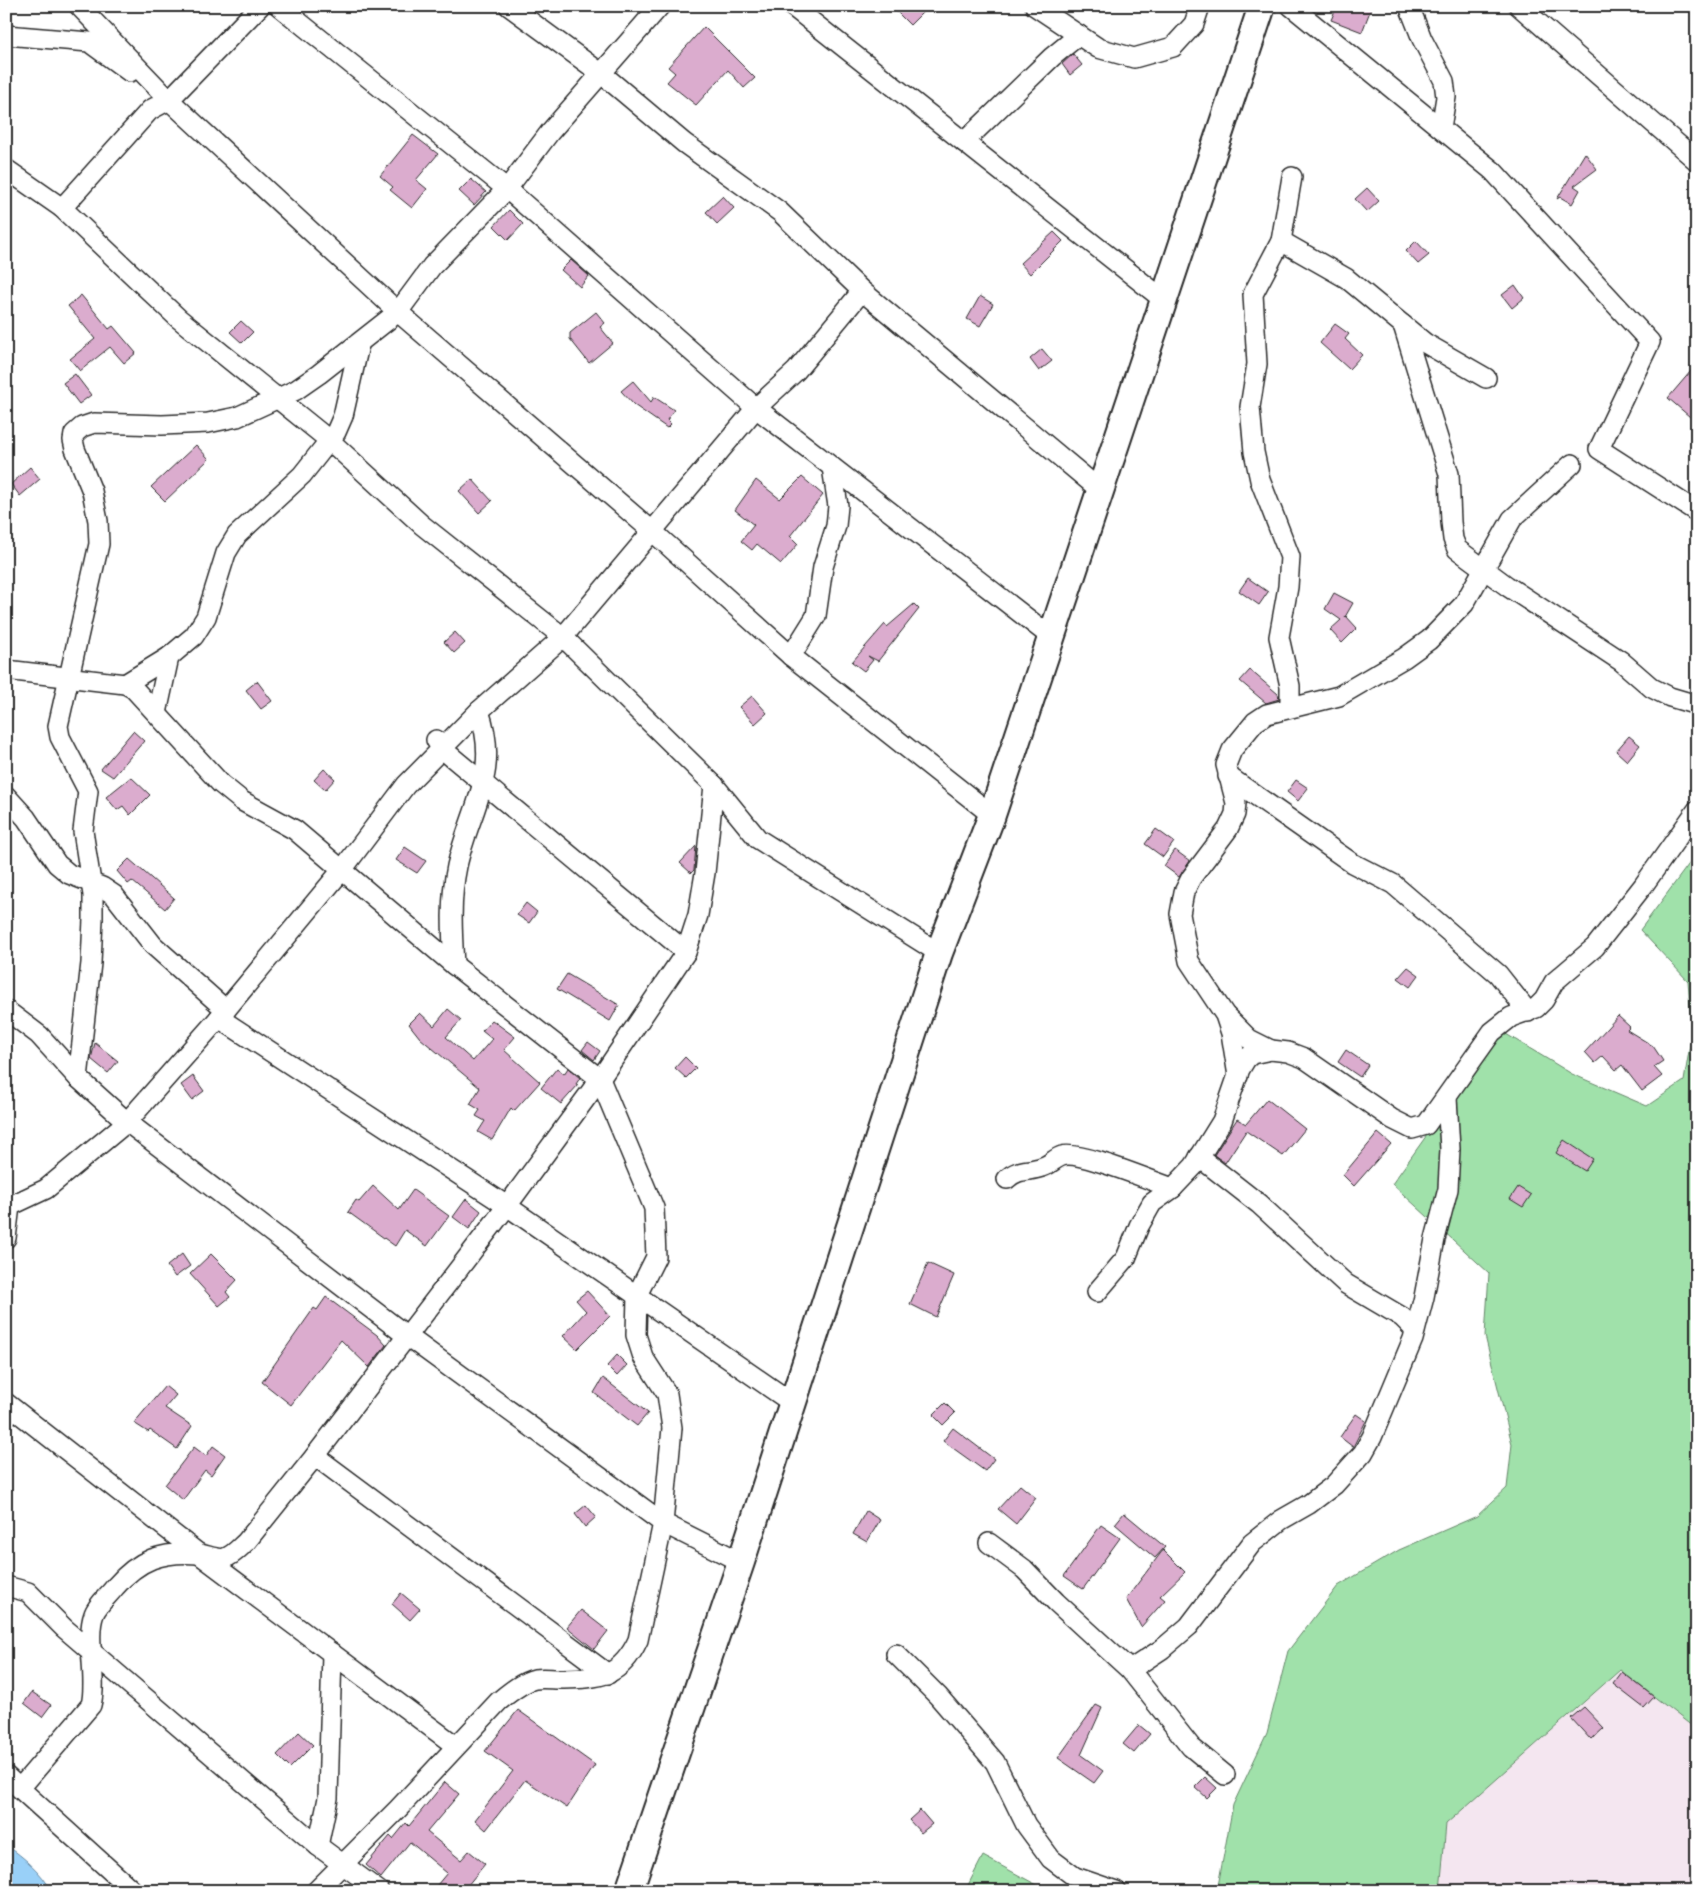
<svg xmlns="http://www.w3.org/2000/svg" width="1703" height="1897" font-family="Dekko,sans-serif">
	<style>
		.built { fill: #f4e6f0 }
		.green { fill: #a0e1aa; stroke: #66866a }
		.water { fill: #99d0f8; stroke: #6d8ea6 }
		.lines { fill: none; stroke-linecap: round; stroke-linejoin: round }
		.stream { stroke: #6d8ea6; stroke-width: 5.5 }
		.building { fill: #dbacce; stroke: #2b2b2b }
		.street-casing { stroke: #2b2b2b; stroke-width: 22 }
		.secondary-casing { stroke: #2b2b2b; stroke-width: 30 }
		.street { stroke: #fff; stroke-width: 19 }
		.secondary { stroke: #fff; stroke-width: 26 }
	</style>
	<rect width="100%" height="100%" fill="#fff"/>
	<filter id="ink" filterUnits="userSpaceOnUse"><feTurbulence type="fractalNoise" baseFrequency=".02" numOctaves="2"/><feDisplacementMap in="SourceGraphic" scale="10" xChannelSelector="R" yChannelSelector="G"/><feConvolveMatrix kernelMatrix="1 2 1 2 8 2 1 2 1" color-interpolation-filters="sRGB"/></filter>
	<g filter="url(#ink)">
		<polygon class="built" points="1621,1670 1697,1730 1697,1891 1440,1891 1446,1824"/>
		<g class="green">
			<polygon points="1697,853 1697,1730 1620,1670 1446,1824 1440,1891 1219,1891 1218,1886 1233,1805 1267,1733 1288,1651 1338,1586 1399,1550 1477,1516 1507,1488 1512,1444 1485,1336 1489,1273 1392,1184 1501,1031 1572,1074 1647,1106 1684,1081 1692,1033 1688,981 1640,930"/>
			<polygon points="983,1856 1048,1891 965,1891"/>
		</g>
		<path class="water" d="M 6,1845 C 25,1858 40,1871 52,1891 L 6,1891 Z"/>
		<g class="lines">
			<polyline class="stream" points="1412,1891 1422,1888 1427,1891"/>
		</g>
		<g class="building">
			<polygon points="891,6 929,6 910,25"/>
			<polygon points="1337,6 1372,6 1362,32 1331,20"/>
			<polygon points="704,27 755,78 744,88 728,70 696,105 667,82 675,73 668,67"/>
			<polygon points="1073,54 1082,65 1070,75 1062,64"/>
			<polygon points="413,135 438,154 416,180 427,189 412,208 390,190 393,187 380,176"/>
			<polygon points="1585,153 1597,169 1574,186 1580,190 1572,204 1560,197 1557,199"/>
			<polygon points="471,179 486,192 474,205 459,191"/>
			<polygon points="1367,188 1379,201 1367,212 1355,199"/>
			<polygon points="723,196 734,208 717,224 706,212"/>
			<polygon points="509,210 523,224 508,240 494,226"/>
			<polygon points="1054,232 1063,241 1030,274 1020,263"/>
			<polygon points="1416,241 1429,255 1418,264 1406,251"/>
			<polygon points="571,260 589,276 580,287 561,270"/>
			<polygon points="1515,285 1524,298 1512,308 1502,295"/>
			<polygon points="81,295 109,329 113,326 136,353 124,363 110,347 80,371 70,359 95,339 68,306"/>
			<polygon points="980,296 993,304 980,326 967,319"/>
			<polygon points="596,312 605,323 600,327 613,343 589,363 570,339 570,333"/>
			<polygon points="241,321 253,332 242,343 230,332"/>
			<polygon points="1335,324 1349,334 1345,339 1362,355 1349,369 1320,343"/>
			<polygon points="1042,349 1052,361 1039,371 1030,359"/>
			<polygon points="1697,364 1697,423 1668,398"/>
			<polygon points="75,374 91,395 79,404 63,383"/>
			<polygon points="633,381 651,402 654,397 674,410 667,420 671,424 667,428 634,405 621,391"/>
			<polygon points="196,445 209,459 165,501 151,487"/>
			<polygon points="30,467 40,479 20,496 11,484"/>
			<polygon points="802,477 823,495 790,536 798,544 781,564 757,544 752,550 741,541 754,525 735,510 756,480 780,499"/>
			<polygon points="472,479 492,501 479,513 459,491"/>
			<polygon points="1248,578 1268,592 1259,605 1239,591"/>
			<polygon points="1334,593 1353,603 1345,617 1346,616 1357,628 1342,643 1330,630 1341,620 1325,609"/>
			<polygon points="914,604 919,609 878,661 868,656 873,660 864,671 852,662 885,624 887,627"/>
			<polygon points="455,632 465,643 454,653 444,642"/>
			<polygon points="1250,670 1278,694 1279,699 1266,703 1240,681"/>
			<polygon points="257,681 272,701 261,709 246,690"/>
			<polygon points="752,696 767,713 755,724 739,707"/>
			<polygon points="133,731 144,741 113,777 101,769"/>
			<polygon points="1629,736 1640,745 1627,761 1616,751"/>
			<polygon points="324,769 335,779 325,790 314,780"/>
			<polygon points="131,777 150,795 130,815 123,806 117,810 106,797"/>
			<polygon points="1296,780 1308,788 1298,801 1287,792"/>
			<polygon points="1156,829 1174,842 1163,857 1145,844"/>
			<polygon points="696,846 694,870 691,873 680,863"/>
			<polygon points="405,847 426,861 417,873 396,860"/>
			<polygon points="1175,850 1190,861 1179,877 1164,866"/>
			<polygon points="129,859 174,898 165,909 132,881 128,884 117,871"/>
			<polygon points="526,903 537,912 529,923 517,915"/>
			<polygon points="1408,967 1419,975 1410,987 1398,978"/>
			<polygon points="567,974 619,1005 610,1021 557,989"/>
			<polygon points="448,1009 461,1020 446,1037 473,1061 492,1039 482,1031 492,1020 515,1037 504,1050 540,1082 514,1111 511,1108 492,1140 478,1132 485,1121 476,1116 480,1110 470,1104 480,1088 420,1038 409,1024 420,1013 434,1026"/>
			<polygon points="1618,1016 1630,1027 1627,1030 1653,1046 1663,1061 1654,1067 1662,1076 1642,1091 1622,1065 1616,1070 1603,1056 1595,1063 1585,1052"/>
			<polygon points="588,1042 600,1051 594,1060 582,1050"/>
			<polygon points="95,1043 118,1061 108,1073 91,1059"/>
			<polygon points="1346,1050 1368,1065 1360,1077 1338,1062"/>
			<polygon points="685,1057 696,1068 686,1078 675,1068"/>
			<polygon points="557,1068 564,1074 568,1068 580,1078 576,1084 578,1085 561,1104 541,1088"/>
			<polygon points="193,1076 204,1091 192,1100 181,1085"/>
			<polygon points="1267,1099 1305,1129 1283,1156 1246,1131 1225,1163 1214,1155 1237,1119 1246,1124"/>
			<polygon points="1378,1133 1391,1144 1354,1186 1343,1175"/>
			<polygon points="1564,1140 1593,1159 1585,1171 1556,1153"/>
			<polygon points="373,1186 399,1210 413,1190 449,1216 427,1246 405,1230 395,1246 348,1212 356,1200 359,1202"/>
			<polygon points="1518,1187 1531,1195 1523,1207 1510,1199"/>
			<polygon points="466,1199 481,1211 469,1229 453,1217"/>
			<polygon points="182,1254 190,1266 175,1277 167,1266"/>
			<polygon points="211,1254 237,1280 226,1292 230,1297 219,1306 190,1274"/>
			<polygon points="928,1263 954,1275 936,1317 910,1304"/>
			<polygon points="587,1291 610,1316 577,1349 563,1336 586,1311 576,1300"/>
			<polygon points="326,1297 377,1335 386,1345 369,1367 341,1340 291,1405 262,1382 314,1308 317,1310"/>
			<polygon points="617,1355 627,1365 617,1376 607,1366"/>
			<polygon points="603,1378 648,1413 637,1426 594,1393"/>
			<polygon points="165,1386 176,1395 165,1408 192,1426 177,1449 150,1430 148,1432 134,1423"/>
			<polygon points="945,1403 955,1413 943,1425 933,1415"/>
			<polygon points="1356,1414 1366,1421 1353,1447 1340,1437"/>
			<polygon points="953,1428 994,1459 985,1471 943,1441"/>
			<polygon points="213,1446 225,1455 211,1475 205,1470 183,1500 165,1485 194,1447 206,1456"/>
			<polygon points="1020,1485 1036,1498 1016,1524 998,1509"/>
			<polygon points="586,1505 596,1517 585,1527 575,1514"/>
			<polygon points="866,1511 880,1520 867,1542 853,1534"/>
			<polygon points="1124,1513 1165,1547 1155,1558 1115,1524"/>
			<polygon points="1101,1525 1120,1538 1083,1589 1064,1576"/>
			<polygon points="1163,1550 1185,1572 1160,1596 1165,1600 1141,1627 1126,1599"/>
			<polygon points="401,1593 420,1609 410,1620 392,1604"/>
			<polygon points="581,1610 608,1631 594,1649 567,1627"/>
			<polygon points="1622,1672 1654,1697 1644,1708 1613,1684"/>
			<polygon points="32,1692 51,1705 42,1717 24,1703"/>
			<polygon points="1096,1705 1102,1708 1081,1755 1103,1771 1094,1783 1058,1758"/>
			<polygon points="1584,1707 1604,1728 1591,1740 1571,1718"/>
			<polygon points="518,1710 595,1765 567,1808 525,1780 486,1830 475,1820 513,1771 485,1751"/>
			<polygon points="1139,1725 1150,1734 1134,1753 1123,1744"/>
			<polygon points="299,1732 313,1745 290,1768 277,1755"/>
			<polygon points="1205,1777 1217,1788 1207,1798 1195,1787"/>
			<polygon points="445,1782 459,1794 427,1832 461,1860 469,1851 485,1864 463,1891 432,1891 447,1873 410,1842 381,1878 366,1865 390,1836 393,1839 406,1823 409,1826"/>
			<polygon points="920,1810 932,1824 921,1833 909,1820"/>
		</g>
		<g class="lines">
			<defs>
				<g id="street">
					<polyline points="79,6 169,100 398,312 652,531 791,656 992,815"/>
					<polyline points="279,6 507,189 756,408 1050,636"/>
					<polyline points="509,6 602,74 684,143 780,212 862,291 1100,490"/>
					<polyline points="792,6 1164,300"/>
					<polyline points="1035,6 1098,48 1134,58 1173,47 1194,24 1200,6"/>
					<polyline points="1291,6 1493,171 1650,342 1599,449 1697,512"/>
					<polyline points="1409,6 1422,39 1444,81 1446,97 1441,128"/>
					<polyline points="1519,6 1697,161"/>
					<polyline points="6,35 89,42 130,72"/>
					<polyline points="964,142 1052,57 1079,35"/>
					<polyline points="6,169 62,208 178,318 329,440 422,525 563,637 714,785 758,839 939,953"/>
					<polyline points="62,208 150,110 169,100 260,6"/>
					<polyline points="1281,241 1346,278 1425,343 1486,378"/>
					<polyline points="1403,325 1449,474 1451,522 1453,539 1457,549 1507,586 1621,661 1652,688 1670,697 1697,705"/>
					<polyline points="791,656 816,616 823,567 836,526 838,506 832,467"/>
					<path d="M 6,670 L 125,684 L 134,689 L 221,784 L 242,801 L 295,830 L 454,965 L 600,1079 L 654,1208 L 656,1257 L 637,1295 L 636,1335 L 643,1357 L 667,1394 L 672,1428 L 663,1523 L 638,1640 C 620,1679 598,1678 559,1679 C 551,1679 542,1678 535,1679 C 522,1682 509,1693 499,1701 L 398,1809 L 316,1891"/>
					<polyline points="125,684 169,657 194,636 206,617 226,553 237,535 302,475 336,432 343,416 359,345"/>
					<polyline points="1290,707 1290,686 1279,637 1288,587 1290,557 1260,480 1254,452 1250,407 1257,364 1253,294 1281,241 1292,177"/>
					<polyline points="157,713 169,657"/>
					<polyline points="436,740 441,748 686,952"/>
					<polyline points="1228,776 1352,863 1393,884 1498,974 1528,1012"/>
					<polyline points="6,796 26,818 57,864 69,874 102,887 114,895 153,945 226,1010"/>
					<path d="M 454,965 C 452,932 450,899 457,866 C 470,808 501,773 479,711"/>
					<polyline points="6,1010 39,1035 78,1078 127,1122 219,1018 342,870 406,785 479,711 563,637 756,408 796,371 862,291"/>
					<polyline points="1227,1017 1249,1039 1271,1050"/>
					<polyline points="219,1018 507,1206 791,1402"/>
					<polyline points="1238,1076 1231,1033 1225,1015 1189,961 1180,914 1184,892 1191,878 1228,829 1235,814 1236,803 1226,765 1232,750 1255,722 1267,714 1339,696 1404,658 1429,640 1464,604 1512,519 1572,464"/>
					<polyline points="78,1078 91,963 93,919 93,895 83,831 88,791 60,737 58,726 99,544 98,521 92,491 75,449 73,440 74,434 82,427 94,423 162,425 208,423 237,417 296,390 319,374 398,312 432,266 507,189 550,132 660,6"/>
					<polyline points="1199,1157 1259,1204 1346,1284 1402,1317 1415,1330"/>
					<path d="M 1007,1179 C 1018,1168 1029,1172 1042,1167 C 1050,1165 1055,1158 1062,1156 C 1079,1150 1151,1181 1173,1188"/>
					<polyline points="6,1238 10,1206 46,1189 127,1122 407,1336 663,1523 741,1562"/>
					<polyline points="1097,1292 1126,1258 1139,1226 1152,1203 1173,1188 1194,1166 1222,1121 1240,1069 1246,1059 1252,1054 1271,1050 1288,1052 1304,1058 1392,1119 1412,1129 1426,1125 1492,1032 1511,1017 1536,1008 1544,1000 1554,982 1595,947 1643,886 1697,810"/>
					<polyline points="6,1403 199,1554 456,1746"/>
					<polyline points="315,1456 608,1674"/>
					<polyline points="989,1543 1024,1569 1056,1602 1130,1670 1191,1747 1225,1775"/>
					<polyline points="6,1586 28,1592 64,1628 318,1846 379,1891"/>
					<polyline points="896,1654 938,1696 995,1762 1026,1825 1051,1859 1075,1877 1116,1891"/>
					<polyline points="1130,1670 1162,1649 1189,1626 1252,1543 1281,1520 1309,1504 1334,1485 1363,1453 1372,1437 1413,1339 1424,1297 1435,1239 1448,1189 1450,1149 1447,1098"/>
					<polyline points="6,1776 133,1891"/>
					<path d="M 21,1787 L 91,1705 C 98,1678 85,1638 94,1614 C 97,1605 109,1595 115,1587 C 139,1559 162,1551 199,1554 C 207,1555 218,1560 225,1558 C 234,1555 240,1547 246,1542 L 315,1456 L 507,1206 L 600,1079 L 686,952 L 698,915 L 705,873 L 714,785"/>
					<polyline points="318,1846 328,1798 332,1653"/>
				</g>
				<polyline id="secondary" points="629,1891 741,1562 939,953 992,815 1262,6"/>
			</defs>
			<use href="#street" class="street-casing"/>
			<use href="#secondary" class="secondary-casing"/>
			<use href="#street" class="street"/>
			<use href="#secondary" class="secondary"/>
		</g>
	</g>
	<rect width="1703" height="1897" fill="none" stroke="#fff" stroke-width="25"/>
	<rect x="12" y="12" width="1678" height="1872" fill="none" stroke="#2b2b2b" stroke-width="2" filter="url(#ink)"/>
</svg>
